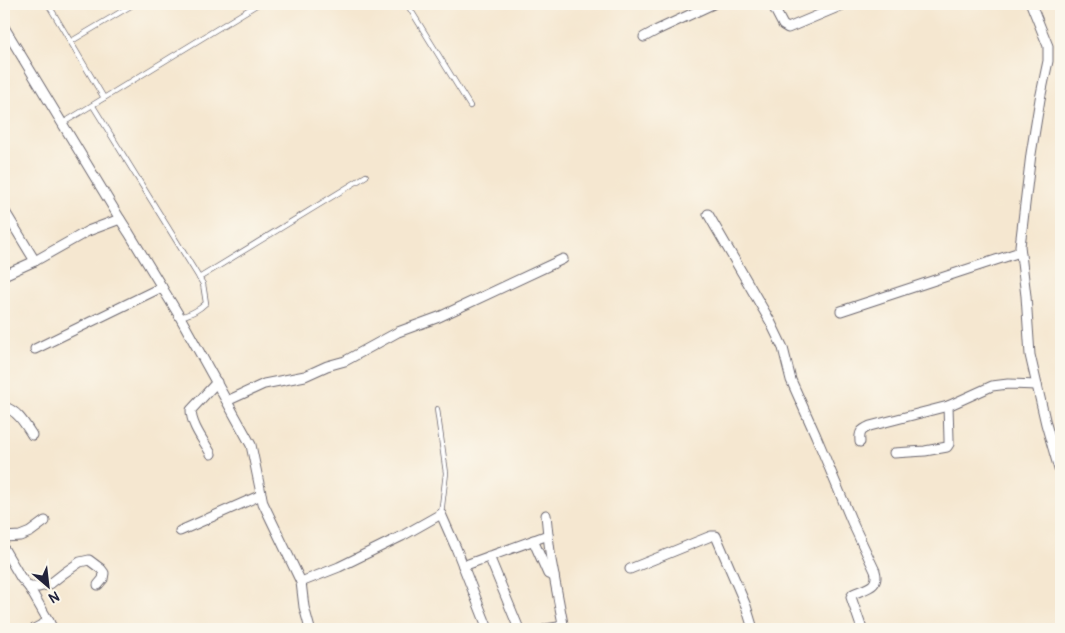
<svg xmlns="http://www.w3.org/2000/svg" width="1065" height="633" font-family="Pangolin,sans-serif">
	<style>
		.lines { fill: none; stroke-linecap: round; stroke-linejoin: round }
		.service-casing { stroke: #6c676f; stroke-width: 6 }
		.minor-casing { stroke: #6c676f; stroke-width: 11 }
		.service { stroke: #fff; stroke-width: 4.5 }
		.minor { stroke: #fff; stroke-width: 9 }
	</style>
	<rect width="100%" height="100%" fill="#fbf7ec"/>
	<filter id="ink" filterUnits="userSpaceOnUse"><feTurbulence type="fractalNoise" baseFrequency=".02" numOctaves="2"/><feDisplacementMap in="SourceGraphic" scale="10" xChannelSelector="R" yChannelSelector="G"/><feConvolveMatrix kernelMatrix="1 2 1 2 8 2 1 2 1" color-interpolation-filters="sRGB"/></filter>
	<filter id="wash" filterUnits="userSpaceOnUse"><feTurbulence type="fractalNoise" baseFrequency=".0096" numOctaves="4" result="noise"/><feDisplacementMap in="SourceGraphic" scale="20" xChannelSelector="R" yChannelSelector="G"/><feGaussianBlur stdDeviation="1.12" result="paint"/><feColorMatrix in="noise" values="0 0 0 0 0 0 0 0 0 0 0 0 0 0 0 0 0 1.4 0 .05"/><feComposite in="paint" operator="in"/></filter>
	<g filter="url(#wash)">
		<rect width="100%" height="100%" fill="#f5e7d0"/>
	</g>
	<g filter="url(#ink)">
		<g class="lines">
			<defs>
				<g id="service">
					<polyline points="48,4 104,98"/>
					<polyline points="407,4 470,106"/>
					<polyline points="70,42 134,4"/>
					<path d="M 93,106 L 203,284 L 206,303 C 198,311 190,314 180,317"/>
					<polyline points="63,123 258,4"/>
					<polyline points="199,278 366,176"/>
					<polyline points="437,409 446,473 441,514"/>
				</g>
				<g id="minor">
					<polyline points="772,4 783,25 788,28 845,4"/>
					<polyline points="1031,4 1048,46 1048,61 1040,99 1031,154 1020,246 1026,296 1030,355 1046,424 1061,476"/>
					<polyline points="4,27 120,219 129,233 180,317 251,445 263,503 301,582 304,607 310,629"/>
					<polyline points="644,37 657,30 713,4"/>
					<polyline points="4,210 35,261"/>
					<path d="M 708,214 L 770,321 L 783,348 L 791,380 L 816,436 L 852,522 L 875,571 C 880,587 866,588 853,594 L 851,597 L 852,600 L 862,629"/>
					<polyline points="4,275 35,261 88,231 120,219"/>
					<polyline points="841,311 1020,252"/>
					<polyline points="35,349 162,287"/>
					<polyline points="227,401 264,384 305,376 327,366 345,361 398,332 439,317 563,259"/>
					<path d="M 4,407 C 17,410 25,424 32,435"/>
					<path d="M 860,442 C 859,432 861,430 870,426 L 948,406"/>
					<polyline points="894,453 925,451 947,447 949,444 949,439 948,406 992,386 1008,384 1037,385"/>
					<path d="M 211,454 C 204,441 191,425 191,410 L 217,382"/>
					<polyline points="546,515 548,535"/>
					<polyline points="180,531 261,495"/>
					<polyline points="4,537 20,536 30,532 45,521"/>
					<polyline points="533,540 548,574 554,576"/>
					<polyline points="4,549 21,578 29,587 39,587 50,584 64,573 80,562 89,560 101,569 104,573 103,579 98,585"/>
					<polyline points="489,556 519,629"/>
					<polyline points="463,566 548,535 551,560 563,624 558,627 546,629"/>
					<polyline points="630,569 711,536 716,536 746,606 753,629"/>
					<polyline points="301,582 339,567 402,536 441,514 456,548 488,629"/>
					<polyline points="29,587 53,629"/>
					<polyline points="34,629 49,621"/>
				</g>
			</defs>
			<use href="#service" class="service-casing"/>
			<use href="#minor" class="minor-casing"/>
			<use href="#service" class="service"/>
			<use href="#minor" class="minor"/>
		</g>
	</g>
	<rect width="1065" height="633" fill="none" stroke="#fbf7ec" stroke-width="20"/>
	<g transform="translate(48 586) rotate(152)" stroke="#fbf7ec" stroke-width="4" paint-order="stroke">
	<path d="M0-4L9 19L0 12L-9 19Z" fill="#22223b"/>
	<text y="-8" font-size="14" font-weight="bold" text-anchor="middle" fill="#22223b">N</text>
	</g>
</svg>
